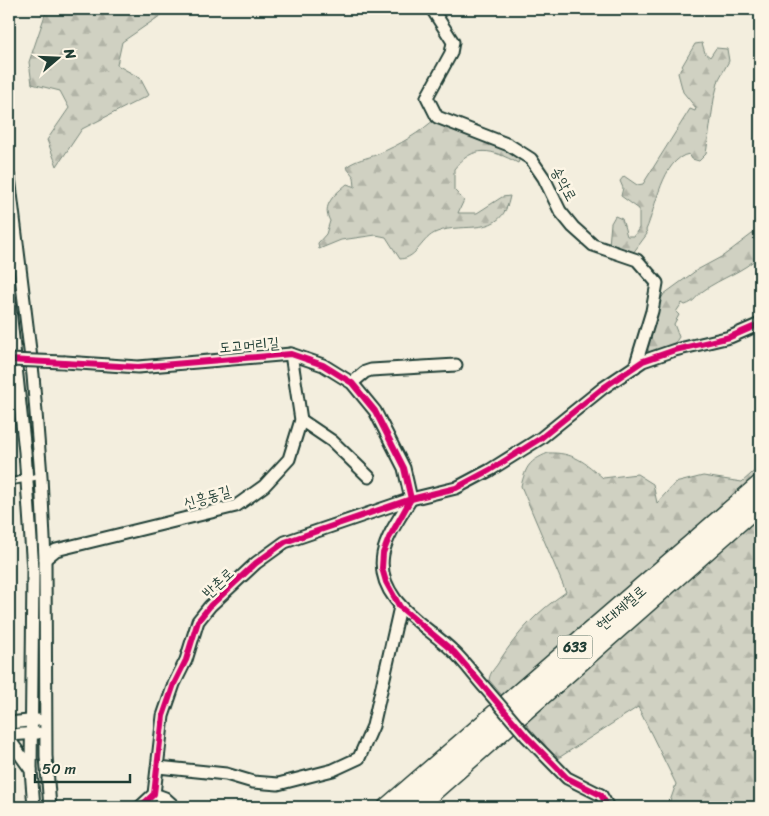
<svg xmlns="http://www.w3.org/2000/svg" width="769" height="816" font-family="Sriracha,'Poor Story',sans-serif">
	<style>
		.forest { fill: url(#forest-firs); stroke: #78877b }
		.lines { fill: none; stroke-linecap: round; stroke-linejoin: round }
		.service-casing { stroke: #1f3d34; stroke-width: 9 }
		.minor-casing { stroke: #1f3d34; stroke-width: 15 }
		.trunk-casing { stroke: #1f3d34; stroke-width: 22 }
		.service { stroke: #fcf5e5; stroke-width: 5.5 }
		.minor { stroke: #fcf5e5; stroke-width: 11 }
		.trunk { stroke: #fcf5e5; stroke-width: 19 }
		.minor-bridge-casing { stroke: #1f3d34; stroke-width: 15; stroke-linecap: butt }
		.minor-bridge { stroke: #fcf5e5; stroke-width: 11 }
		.cycleway-casing { stroke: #fcf5e5; stroke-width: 9 }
		.cycleway { stroke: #d6006c; stroke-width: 6 }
		.labels { text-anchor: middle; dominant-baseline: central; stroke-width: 5; stroke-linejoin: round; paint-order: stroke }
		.shield { fill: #fcf5e5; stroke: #617469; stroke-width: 1 }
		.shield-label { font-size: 14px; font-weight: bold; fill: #1f3d34 }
		.street-label { font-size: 15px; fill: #1f3d34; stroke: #fcf5e5 }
	</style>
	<defs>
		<pattern id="forest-firs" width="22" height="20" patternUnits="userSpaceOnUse" patternTransform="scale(1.25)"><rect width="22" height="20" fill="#d0d1c2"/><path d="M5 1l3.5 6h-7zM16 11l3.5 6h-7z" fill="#b2b4a7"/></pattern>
	</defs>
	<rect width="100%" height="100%" fill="#f3eede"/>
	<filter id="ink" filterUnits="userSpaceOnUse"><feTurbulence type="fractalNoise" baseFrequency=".02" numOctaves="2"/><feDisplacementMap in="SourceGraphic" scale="10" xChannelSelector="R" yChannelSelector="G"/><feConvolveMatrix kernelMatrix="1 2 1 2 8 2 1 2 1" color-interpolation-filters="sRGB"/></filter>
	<g filter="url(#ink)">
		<g class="forest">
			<polygon points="47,9 170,9 122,42 117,65 140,78 149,95 82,129 57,166 47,140 69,108 60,91 32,84 29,62"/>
			<path d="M 702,43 L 705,53 L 710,57 L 716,48 L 727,49 L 729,61 L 719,79 L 714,99 L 706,154 L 699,161 L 692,159 L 689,154 C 662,159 656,208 646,230 L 647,234 L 633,253 L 609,245 L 611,223 L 615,216 L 622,219 L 627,236 L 634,236 L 639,228 L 639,209 L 621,196 L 623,188 L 620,181 L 624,176 L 637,185 L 643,184 L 690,109 L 695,111 L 696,108 L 683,92 L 678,73 L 695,44 Z"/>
			<path d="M 437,117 L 482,133 L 520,158 L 518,163 C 491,149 474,144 454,169 L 454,190 L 464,200 L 458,213 L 477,213 L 502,197 L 510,196 C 502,240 464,221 437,232 C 421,238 418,258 400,259 L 386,237 L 376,235 L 341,240 L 319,249 L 318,243 L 326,234 L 330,221 C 321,205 335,194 347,184 L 355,187 L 354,177 L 346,167 C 357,159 366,159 378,154 C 399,145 420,133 437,117 Z"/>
			<path d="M 760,228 L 760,255 C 744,272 722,277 703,291 C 696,296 695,302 685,305 L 682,303 L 676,312 L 679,315 L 674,324 L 679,337 C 673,348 661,352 649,352 L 645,342 L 656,307 L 664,294 L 697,270 L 723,256 Z"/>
			<path d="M 548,453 C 573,452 585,462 603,478 L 637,474 L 653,484 L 657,503 L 675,483 L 703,476 L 742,482 L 760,466 L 760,807 L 668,807 L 676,784 L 638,707 L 560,757 L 554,757 L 489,680 C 490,671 496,668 500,660 C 518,632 538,611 566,592 L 521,486 C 526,466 529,461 548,453 Z"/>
		</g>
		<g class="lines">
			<defs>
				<polyline id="service" points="9,482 41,476"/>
				<g id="minor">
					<polyline points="432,9 453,42 451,53 427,97 437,117 509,145 531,159 544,178 560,211 573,227 593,245 637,260 657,283 652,311 635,367"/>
					<polyline points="9,177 33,375 41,476 45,559 46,756 50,807"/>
					<polyline points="9,300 25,452 33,570 31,770"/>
					<path d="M 65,362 L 138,367 L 291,354 L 323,365 L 352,383 L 375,411 L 404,468 L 411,499 C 401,516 387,534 383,554 C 375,600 425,624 453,651 C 465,662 475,677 486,689"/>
					<polyline points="352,383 365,372 371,370 456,365"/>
					<polyline points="301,420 332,441 369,477"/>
					<polyline points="45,559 56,550 236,506 264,486 289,459 301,420 291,354"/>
					<polyline points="9,723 38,720"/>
					<polyline points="9,735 38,733"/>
					<polyline points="526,736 567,778 601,795 608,807"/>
					<polyline points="9,739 31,770 34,807"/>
					<polyline points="158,767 226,774 253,782 278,784 333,770 359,758 373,726 400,607"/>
					<polyline points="154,794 165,798 175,807"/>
					<polyline points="140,807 154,794 163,716 174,684 186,660 198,621 210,606 256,563 285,542 411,499 456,488 490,470 541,438 603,388 643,361 675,350 730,337 760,324"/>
				</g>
				<g id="trunk">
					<polyline points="388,807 760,485"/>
					<polyline points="415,807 760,503"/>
				</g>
			</defs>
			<use href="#service" class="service-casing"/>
			<use href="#minor" class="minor-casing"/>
			<use href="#trunk" class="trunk-casing"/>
			<use href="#service" class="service"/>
			<use href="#minor" class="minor"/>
			<use href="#trunk" class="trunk"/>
			<defs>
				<g id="minor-bridge">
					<polyline points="9,360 65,362"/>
					<polyline points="486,689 526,736"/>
				</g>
			</defs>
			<use href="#minor-bridge" class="minor-bridge-casing"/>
			<use href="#minor-bridge" class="minor-bridge"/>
			<defs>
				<g id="cycleway">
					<polyline points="9,360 138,367 291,354 323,365 352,383 375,411 404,468 411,499 389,538 383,553 382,568 386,582 400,607 454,652 526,736 567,778 601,795 608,807"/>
					<polyline points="140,807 154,794 163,716 174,684 186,660 198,621 210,606 256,563 285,542 411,499 456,488 490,470 541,438 603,388 643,361 675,350 730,337 760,324"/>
				</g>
			</defs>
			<use href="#cycleway" class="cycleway-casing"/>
			<use href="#cycleway" class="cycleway"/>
		</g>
	</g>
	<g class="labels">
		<rect class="shield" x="557.5" y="635.5" width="35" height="23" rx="4"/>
		<g class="shield-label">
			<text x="575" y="647">633</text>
		</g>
		<g class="street-label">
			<text transform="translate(564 184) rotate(62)">송악로</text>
			<text transform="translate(249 345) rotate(-5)">도고머리길</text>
			<text transform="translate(207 497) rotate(-16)">신흥동길</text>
			<text transform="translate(218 583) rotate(-43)">반촌로</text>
			<text transform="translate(621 608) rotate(-41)">현대제철로</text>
		</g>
	</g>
	<rect width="769" height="816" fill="none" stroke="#fcf5e5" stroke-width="30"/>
	<rect x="15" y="15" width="739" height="786" fill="none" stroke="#1f3d34" stroke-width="2" filter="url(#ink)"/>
	<g transform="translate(58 58) rotate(71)" stroke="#fcf5e5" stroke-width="4" paint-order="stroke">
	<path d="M0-4L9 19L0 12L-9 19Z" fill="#1f3d34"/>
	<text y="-8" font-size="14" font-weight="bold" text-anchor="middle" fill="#1f3d34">N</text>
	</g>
	<path d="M35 774v8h95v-8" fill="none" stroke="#1f3d34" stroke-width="2.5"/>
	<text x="42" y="774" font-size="15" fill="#1f3d34" stroke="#fcf5e5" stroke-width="4" paint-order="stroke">50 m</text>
</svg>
